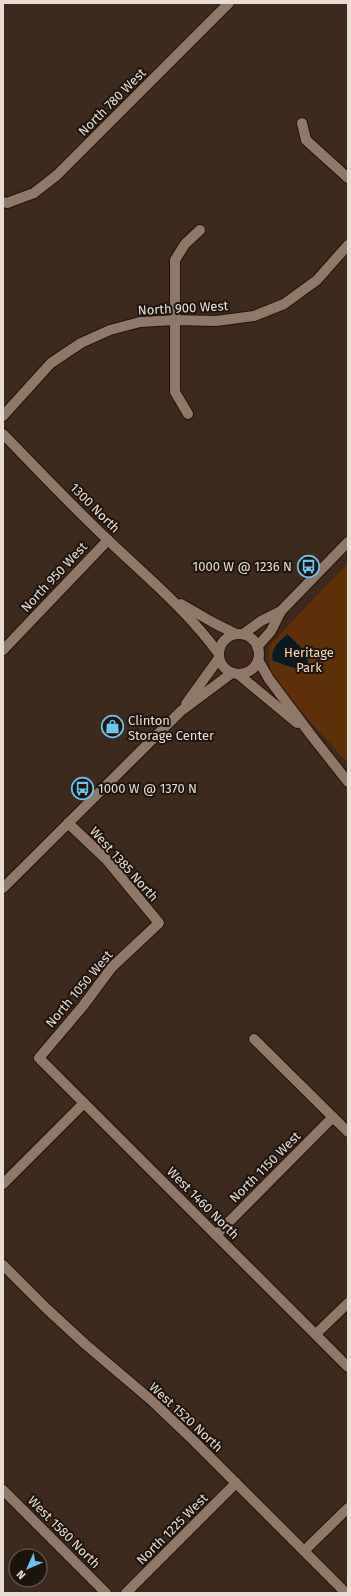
<svg xmlns="http://www.w3.org/2000/svg" width="351" height="1596" font-family="'Fira Sans',sans-serif">
	<style>
		.green { fill: #5f3108 }
		.water { fill: #071b25 }
		.lines { fill: none; stroke-linecap: round; stroke-linejoin: round }
		.minor-casing { stroke: #231205; stroke-width: 12 }
		.tertiary-casing { stroke: #231205; stroke-width: 12 }
		.minor { stroke: #8f7868; stroke-width: 10 }
		.tertiary { stroke: #8f7868; stroke-width: 10 }
		.labels { text-anchor: middle; dominant-baseline: central; stroke-width: 4; stroke-linejoin: round; paint-order: stroke }
		.street-label { font-size: 13px; fill: #e9dcd3; stroke: #1d140e }
		.poi-label { font-size: 13px; fill: #e9dcd3; stroke: #1d140e; text-anchor: start }
		.park-label { font-size: 13px; fill: #f7d8c3; stroke: #1d140e }
	</style>
	<rect width="100%" height="100%" fill="#3d2a1c"/>
	<polygon class="green" points="348,563 348,763 315,727 271,674 268,647"/>
	<path class="water" d="M 287,634 C 301,647 309,652 309,673 L 273,661 C 270,648 279,643 287,634 Z"/>
	<g class="lines">
		<defs>
			<g id="minor">
				<polyline points="302,123 306,140 348,178"/>
				<polyline points="3,202 7,203 34,193 57,175 229,3"/>
				<polyline points="188,414 175,392 175,260 185,244 200,230"/>
				<polyline points="3,416 51,363 81,343 110,330 140,322 175,320 216,321 254,316 284,304 317,280 348,245"/>
				<polyline points="3,650 108,540"/>
				<polyline points="68,823 106,859 159,923 112,967 83,1006 39,1058 348,1367"/>
				<polyline points="254,1039 348,1132"/>
				<polyline points="3,1184 84,1103"/>
				<polyline points="216,1235 333,1117"/>
				<polyline points="3,1265 46,1308 85,1344 151,1400 195,1442 346,1593"/>
				<polyline points="316,1334 348,1303"/>
				<polyline points="3,1490 106,1593"/>
				<polyline points="304,1551 348,1508"/>
				<polyline points="126,1593 236,1483"/>
			</g>
			<g id="tertiary">
				<path d="M 3,434 C 38,470 72,506 109,541 C 147,577 188,611 219,654"/>
				<polyline points="181,604 214,623 236,634"/>
				<polyline points="243,634 261,621 281,611"/>
				<circle cx="239" cy="654" r="20"/>
				<polyline points="257,647 271,631 281,611 348,542"/>
				<polyline points="258,660 269,679 311,735 348,782"/>
				<polyline points="238,674 297,723"/>
				<polyline points="186,704 219,658"/>
				<polyline points="3,888 181,711 232,673"/>
			</g>
		</defs>
		<use href="#minor" class="minor-casing"/>
		<use href="#tertiary" class="tertiary-casing"/>
		<use href="#minor" class="minor"/>
		<use href="#tertiary" class="tertiary"/>
	</g>
	<defs>
		<symbol id="bus-ring" viewBox="-11 -11 22 22"><circle r="9.5" fill="#1d140e" stroke="#6ac3f1" stroke-width="1.5"/><path d="M-5-6H5V4H4V6H2V4H-2V6H-4V4H-5ZM-3.5-4V0h7V-4ZM-3.5 1.2v1.5H-2V1.2ZM2 1.2v1.5H3.5V1.2Z" fill="#6ac3f1"/></symbol>
		<symbol id="shop-ring" viewBox="-11 -11 22 22"><circle r="9.5" fill="#1d140e" stroke="#6ac3f1" stroke-width="1.5"/><path d="M-5-2.5h2.3a2.7 3.5 0 0 1 5.4 0H5L5.5 6h-11ZM-1.5-2.5h3a1.5 2.3 0 0 0-3 0Z" fill="#6ac3f1"/></symbol>
	</defs>
	<g fill-rule="evenodd">
		<use href="#bus-ring" x="296" y="554" width="25" height="25"/>
		<use href="#shop-ring" x="100" y="714" width="25" height="25"/>
		<use href="#bus-ring" x="70" y="776" width="25" height="25"/>
	</g>
	<g class="labels">
		<g class="street-label">
			<text transform="translate(112 102) rotate(-45)">North 780 West</text>
			<text transform="translate(183 308) rotate(-3)">North 900 West</text>
			<text transform="translate(95 508) rotate(45)">1300 North</text>
			<text transform="translate(54 577) rotate(-47)">North 950 West</text>
			<text transform="translate(124 864) rotate(48)">West 1385 North</text>
			<text transform="translate(79 989) rotate(-50)">North 1050 West</text>
			<text transform="translate(265 1167) rotate(-45)">North 1150 West</text>
			<text transform="translate(203 1203) rotate(45)">West 1460 North</text>
			<text transform="translate(186 1417) rotate(43)">West 1520 North</text>
			<text transform="translate(172 1529) rotate(-45)">North 1225 West</text>
			<text transform="translate(64 1532) rotate(45)">West 1580 North</text>
		</g>
		<g class="poi-label">
			<text x="292" y="566" text-anchor="end">1000 W @ 1236 N</text>
			<text x="128" y="720">Clinton<tspan x="128" dy="15">Storage Center</tspan></text>
			<text x="98" y="788">1000 W @ 1370 N</text>
		</g>
		<g class="park-label">
			<text x="309" y="652">Heritage<tspan x="309" dy="15">Park</tspan></text>
		</g>
	</g>
	<rect width="351" height="1596" fill="none" stroke="#e9dcd3" stroke-width="8"/>
	<g transform="translate(28 1568) rotate(225)"><circle r="19" fill="#1d140e" stroke="#6f645d"/>
	<path d="M0-3L7 15L0 10L-7 15Z" fill="#6ac3f1"/>
	<text y="-6" font-size="11" font-weight="bold" text-anchor="middle" fill="#e9dcd3">N</text>
	</g>
</svg>
